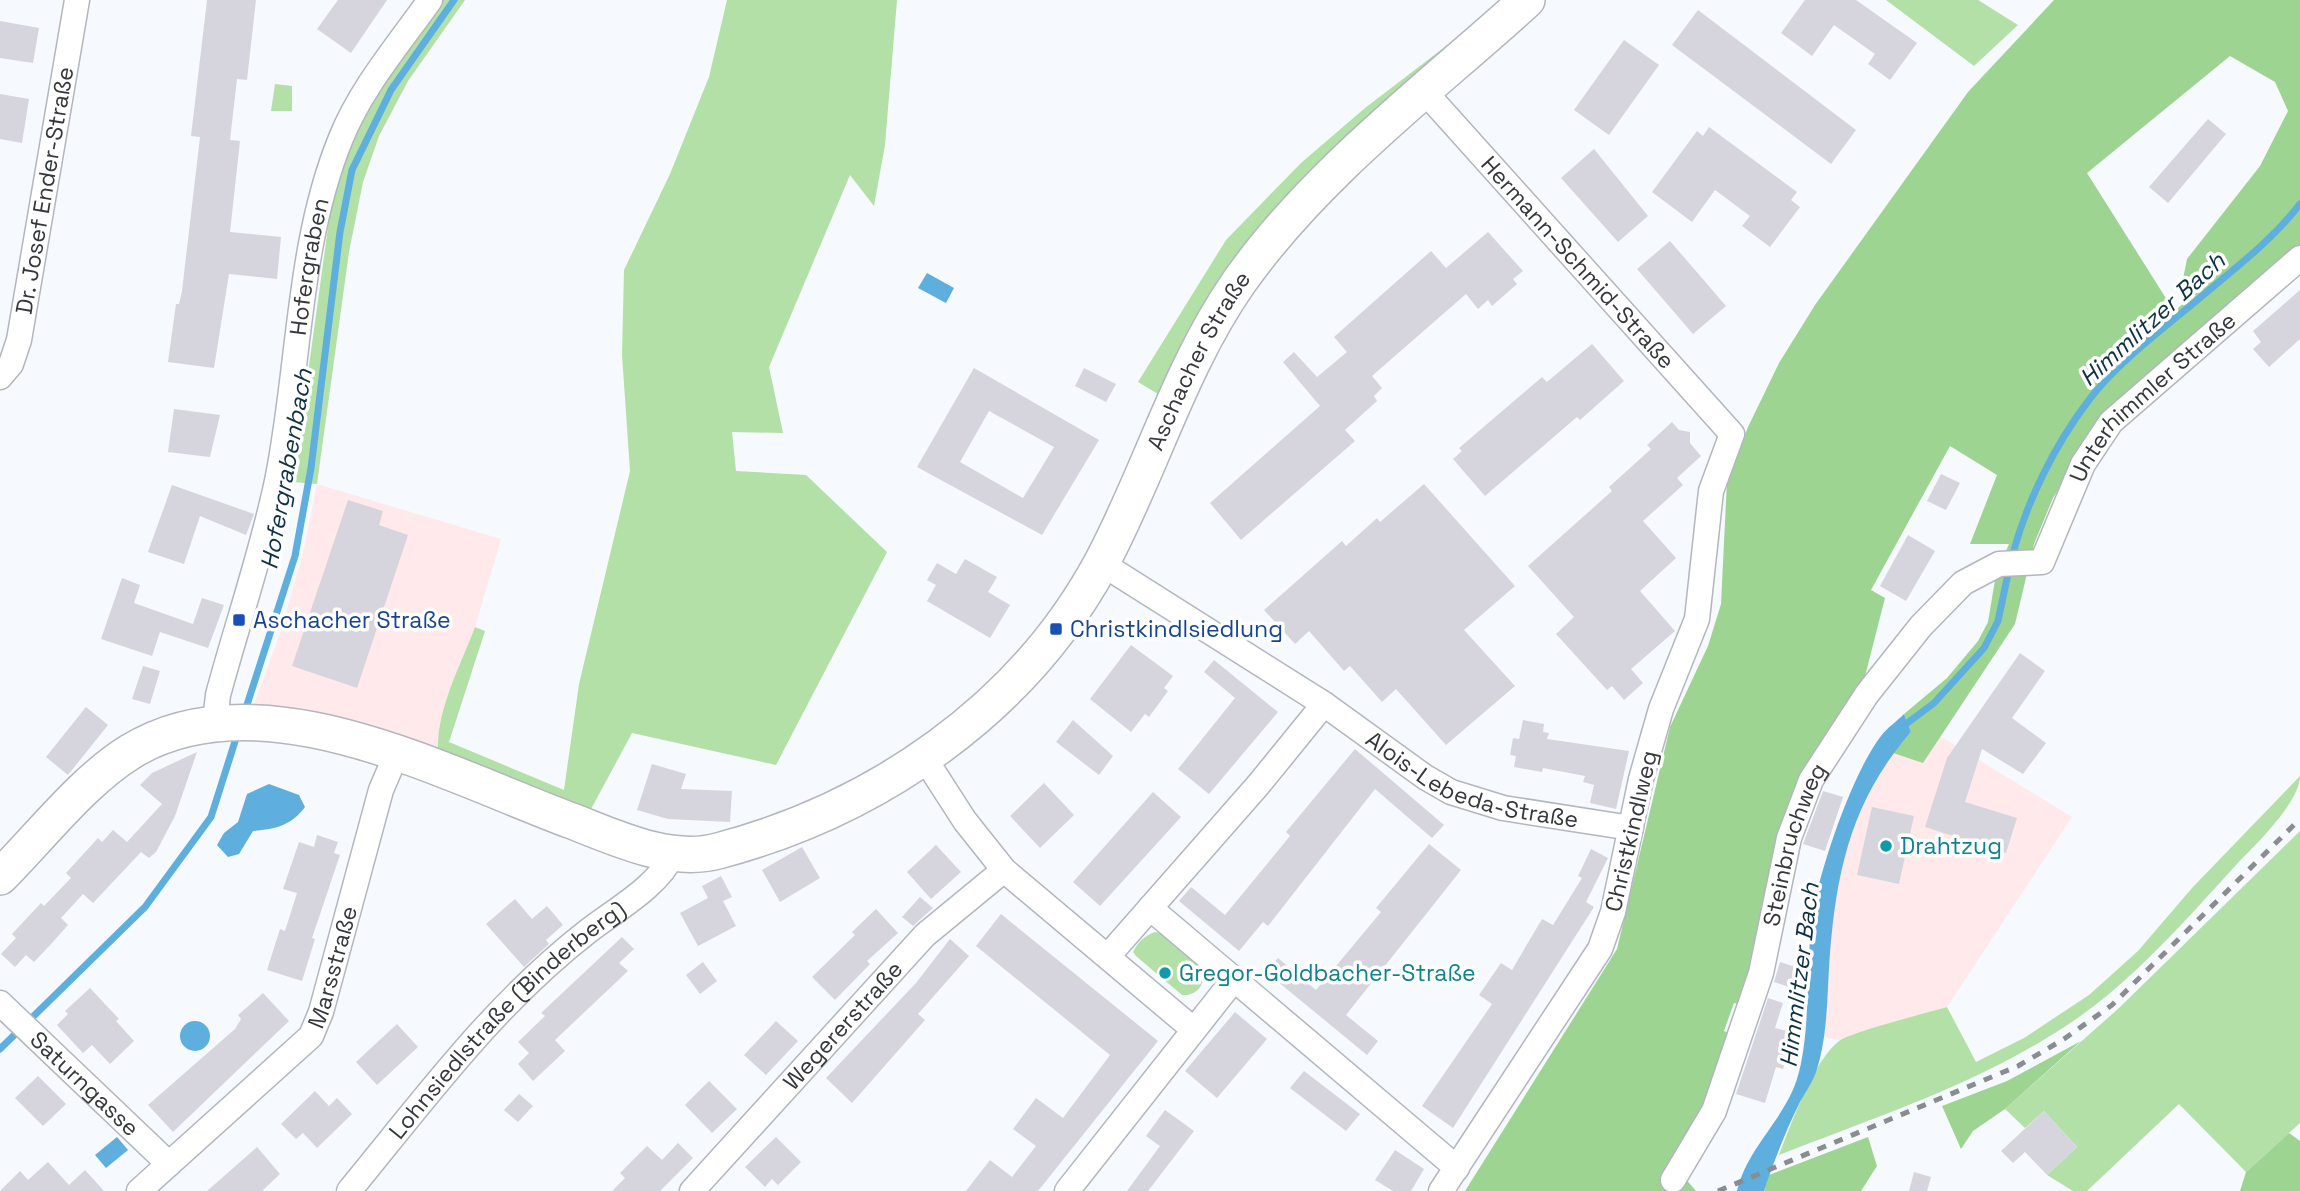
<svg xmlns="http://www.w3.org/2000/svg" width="2300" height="1191" font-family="'Space Grotesk',sans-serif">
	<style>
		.commercial { fill: #ffe9ea }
		.green { fill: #b2e0a7 }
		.forest { fill: #9ed492; fill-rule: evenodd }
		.water { fill: #5eafde }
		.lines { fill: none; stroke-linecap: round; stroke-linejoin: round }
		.stream { stroke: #5eafde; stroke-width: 7 }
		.building { fill: #d6d5dd; fill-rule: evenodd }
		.street-casing { stroke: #b2b6be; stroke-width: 27 }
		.secondary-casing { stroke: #b2b6be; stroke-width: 38 }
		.street { stroke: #fff; stroke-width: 24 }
		.secondary { stroke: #fff; stroke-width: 35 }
		.rail { stroke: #898c90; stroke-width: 5; stroke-dasharray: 9 9; stroke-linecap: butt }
		.transit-dot { fill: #1a4fb4; stroke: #fff; stroke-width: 2.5 }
		.culture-dot { fill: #0f9aa8; stroke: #fff; stroke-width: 2.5 }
		.labels { text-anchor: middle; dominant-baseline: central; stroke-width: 7; stroke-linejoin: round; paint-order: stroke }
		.street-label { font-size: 23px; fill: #35373a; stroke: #fff }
		.transit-label { font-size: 23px; fill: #164399; stroke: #fff; text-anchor: start }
		.culture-label { font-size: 23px; fill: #0d838f; stroke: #fff; text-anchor: start }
		.water-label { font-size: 24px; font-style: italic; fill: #0d3245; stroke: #fff }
	</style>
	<rect width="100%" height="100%" fill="#f6f9fe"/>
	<g class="commercial">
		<polygon points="317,484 501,539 475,627 446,703 438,753 253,707 281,631 304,549"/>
		<polygon points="1940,736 2072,817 1947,1007 1839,1040 1824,1037 1833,902 1841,863 1864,801 1893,753 1923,762"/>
	</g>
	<g class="green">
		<polygon points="442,0 465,0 408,81 379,136 363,182 349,252 317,484 293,482 330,213 343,159 359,123 382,85"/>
		<path d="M 727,0 L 897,0 L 885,145 L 874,206 L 850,175 L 769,367 L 783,433 L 732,432 L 736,471 L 806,475 L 887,552 L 776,765 L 632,733 L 590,811 L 438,753 C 436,710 460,667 475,627 L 485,631 L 449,742 L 564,790 L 579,684 L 630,471 L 622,355 L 624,270 L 670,174 L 709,77 Z"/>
		<polygon points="1886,0 1978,0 2018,25 1974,66"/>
		<polygon points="1493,10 1390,108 1163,397 1138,382 1226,240 1301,163 1365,108"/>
		<polygon points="275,84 292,86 292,111 271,111"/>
		<path d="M 2300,776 C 2300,802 2255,845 2237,864 C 2192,913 2147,965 2094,1006 C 2000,1077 1887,1113 1779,1155 C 1791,1125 1813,1061 1839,1041 C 1851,1032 1927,1013 1947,1007 L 1976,1062 L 2024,1038 L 2089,995 L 2138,951 L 2192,888 Z"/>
		<polygon points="2300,831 2300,1123 2246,1172 2179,1104 2087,1191 2073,1191 2047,1175 2077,1147 2044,1111 2025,1128 2005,1109 2119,1008"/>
		<path d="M 1155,932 L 1161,933 L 1203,966 C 1206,981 1200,996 1182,995 L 1136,956 L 1133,952 C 1138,942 1144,936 1155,932 Z"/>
	</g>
	<g class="forest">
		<path d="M 2054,0 L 2300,0 L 2300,251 L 2074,464 L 2053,498 L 2034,544 L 2015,624 L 1923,763 L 1893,753 L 1911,732 L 1904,714 L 1947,678 L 1978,641 L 1988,622 L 1996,574 L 2009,544 L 1970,544 L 1997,475 L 1950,446 L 1871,590 L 1885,598 L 1864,680 L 1768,907 L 1740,1004 L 1734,1003 L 1724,1031 L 1734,1036 L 1711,1095 L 1673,1164 L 1696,1191 L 1465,1191 L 1617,949 L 1670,727 L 1708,646 L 1721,604 L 1727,481 L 1748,427 L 1779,363 L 1815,305 L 1968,92 ZM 2230,56 L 2275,82 L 2288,111 L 2260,166 L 2187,259 L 2183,279 L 2193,296 L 2174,311 L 2087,173 Z"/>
		<polygon points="2081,1041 2005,1109 1973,1131 1961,1149 1942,1106 2007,1081"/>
		<polygon points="2289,1133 2300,1141 2300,1191 2240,1191 2246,1172"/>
		<polygon points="1868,1137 1877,1166 1861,1191 1764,1191 1769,1175"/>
	</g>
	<g class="water">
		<polygon points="927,273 954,288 946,303 918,288"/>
		<path d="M 1904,714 L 1911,732 C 1849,803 1835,877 1829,968 C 1827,1002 1827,1037 1817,1069 C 1814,1080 1806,1091 1800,1102 C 1786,1130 1774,1161 1764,1191 L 1737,1191 C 1747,1148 1784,1120 1797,1079 C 1810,1039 1807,969 1811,925 C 1816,878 1852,773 1881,736 C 1887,728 1897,721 1904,714 Z"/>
		<path d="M 269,784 L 299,795 L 305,807 C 291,826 275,829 253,831 L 239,854 L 228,857 L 217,845 L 224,833 L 238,822 L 247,794 Z"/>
		<circle cx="195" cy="1036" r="15"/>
		<polygon points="117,1137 128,1150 106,1168 95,1155"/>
	</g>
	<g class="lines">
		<g class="stream">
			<path d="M 2012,557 C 2026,503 2055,444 2089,400 C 2114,366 2162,329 2195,302 C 2232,270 2270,243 2300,204"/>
			<polyline points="244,714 295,556 311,468 340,232 352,170 391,90 454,0"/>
			<polyline points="1902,727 1934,703 1984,648 1998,621 2009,569"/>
			<polyline points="0,1049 145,907 211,817 238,732"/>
		</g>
	</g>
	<g class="building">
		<polygon points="207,0 256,0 247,80 237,79 230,140 240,141 230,232 281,237 277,279 229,274 214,368 168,362 176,304 179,304 182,291 200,137 191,136"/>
		<polygon points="338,0 387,0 351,53 317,29"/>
		<polygon points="1805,0 1856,0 1917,43 1890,80 1868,64 1875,54 1834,25 1812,56 1781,33"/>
		<polygon points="1698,10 1856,130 1831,164 1672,45"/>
		<polygon points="0,21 39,28 33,63 0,58"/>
		<polygon points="1624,40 1659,65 1609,135 1574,110"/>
		<polygon points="0,94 29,99 22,143 0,139"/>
		<polygon points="2208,119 2226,134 2168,203 2149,187"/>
		<polygon points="1709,127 1797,192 1791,200 1800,207 1770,247 1742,226 1750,216 1715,190 1692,222 1652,192 1697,131 1703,136"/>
		<polygon points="1594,149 1648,216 1618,242 1561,178"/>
		<polygon points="1488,232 1523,271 1513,279 1517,284 1492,306 1488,300 1478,309 1466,294 1372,376 1382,388 1374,396 1377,401 1345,430 1355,441 1241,540 1210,503 1320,406 1283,362 1294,352 1317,377 1347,352 1334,337 1431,251 1446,268"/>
		<polygon points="1670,241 1726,306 1693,334 1637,269"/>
		<polygon points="2300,290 2300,339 2269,367 2253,349 2261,342 2253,331"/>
		<polygon points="1592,344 1624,381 1580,420 1577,417 1485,496 1453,459 1462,451 1459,448 1542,377 1547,382"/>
		<path d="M 974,368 L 1099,440 L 1042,535 L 917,467 ZM 989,411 L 1054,447 L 1023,498 L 960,462 Z"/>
		<polygon points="1084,368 1116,384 1106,402 1075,386"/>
		<polygon points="174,409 220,415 210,457 168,452"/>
		<polygon points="1672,422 1679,430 1690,432 1690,443 1701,456 1677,478 1683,485 1643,521 1676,558 1640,591 1675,631 1631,669 1643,683 1624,700 1612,686 1607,690 1556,634 1574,617 1528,566 1612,491 1609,487 1651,449 1647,445"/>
		<polygon points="1941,474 1960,483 1946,510 1927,501"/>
		<polygon points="1424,484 1515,586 1464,630 1515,686 1446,745 1396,689 1382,702 1350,666 1344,671 1309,631 1295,644 1264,610 1342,541 1346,546 1377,518 1380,522"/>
		<polygon points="172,485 254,514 246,535 200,516 184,564 148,552"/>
		<polygon points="348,500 383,511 379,525 408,535 357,688 292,666"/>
		<polygon points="1908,535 1935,551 1906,601 1880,586"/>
		<polygon points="965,559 997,577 988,592 1010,605 990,638 927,601 936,585 927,580 937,563 956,574"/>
		<polygon points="122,578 140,585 134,603 193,624 202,598 224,605 208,648 160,632 152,656 101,639"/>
		<polygon points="1131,645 1173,676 1164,688 1168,691 1149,717 1145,714 1131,732 1090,699"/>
		<polygon points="2020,653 2045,671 2012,718 2046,743 2023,774 1982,749 1965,802 2017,818 2006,853 1925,827 1947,758"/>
		<polygon points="1214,660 1278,712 1209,794 1178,769 1235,698 1204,672"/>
		<polygon points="143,666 160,671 150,704 132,699"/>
		<polygon points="86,707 108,725 68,775 46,757"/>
		<polygon points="1073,720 1113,756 1099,775 1056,742"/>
		<polygon points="1523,720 1544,724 1543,732 1549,733 1547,739 1629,751 1616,809 1590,803 1594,785 1583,782 1585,776 1543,768 1542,772 1514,767 1516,756 1510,755 1513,738 1519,739"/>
		<polygon points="1355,749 1444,825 1432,838 1375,789 1268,926 1263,922 1239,951 1179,901 1191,887 1225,915 1290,836 1286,832"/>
		<polygon points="197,752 175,816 156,852 149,858 141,852 93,903 83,894 61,918 68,925 52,943 34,962 26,955 15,967 1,954 16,938 12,934 41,903 44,906 71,878 66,873 98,838 102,842 113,830 127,842 162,804 140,785 152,773"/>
		<polygon points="652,764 686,774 681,789 732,791 730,822 668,819 637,810"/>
		<polygon points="1044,783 1074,815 1040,848 1010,816"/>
		<polygon points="1823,791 1843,797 1825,851 1803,844"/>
		<polygon points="1153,792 1181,817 1100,906 1073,882"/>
		<polygon points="1872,807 1914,816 1899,884 1857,875"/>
		<polygon points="317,835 338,842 334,853 340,855 312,938 315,939 302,981 267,970 280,929 285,931 297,893 283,889 299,842 314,847"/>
		<polygon points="1429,844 1461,870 1346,1015 1378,1041 1367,1055 1266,972 1278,958 1316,990 1381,912 1376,908"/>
		<polygon points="936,845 961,872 931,899 907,872"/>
		<polygon points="802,847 820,878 780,902 762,870"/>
		<polygon points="1591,849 1608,858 1586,902 1594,907 1453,1128 1422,1106 1492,1004 1479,995 1501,963 1512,970 1542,919 1553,925 1582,878 1578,876"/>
		<polygon points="721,876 732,897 723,901 736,926 698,946 680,913 708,898 702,886"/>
		<polygon points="920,897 933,908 913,926 902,917"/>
		<polygon points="515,899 532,919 547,906 563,925 546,940 549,944 524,967 486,924"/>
		<polygon points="876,909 898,933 867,961 870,964 835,1000 812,977 855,935 852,932"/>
		<polygon points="1001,914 1158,1041 1038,1191 966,1191 990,1160 1012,1177 1036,1146 1013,1129 1036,1098 1063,1118 1110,1055 976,946"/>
		<polygon points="622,937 634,949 619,963 628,971 555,1040 565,1051 533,1081 518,1064 529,1053 518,1042 545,1016 541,1013"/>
		<polygon points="950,939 969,956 918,1014 925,1020 852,1103 826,1078 916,983"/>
		<polygon points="703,962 717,981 700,994 686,975"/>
		<polygon points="1780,962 1802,969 1795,989 1774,982"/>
		<polygon points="90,988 119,1019 116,1021 134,1041 110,1064 92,1045 83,1053 57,1025 68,1014 65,1011"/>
		<polygon points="263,993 289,1021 173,1132 148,1105 235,1029 241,1019 238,1015"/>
		<polygon points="1768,998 1783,1003 1775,1028 1794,1033 1783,1069 1776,1067 1765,1103 1736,1094"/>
		<polygon points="1235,1012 1267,1039 1217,1098 1185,1071"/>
		<polygon points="776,1021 798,1041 766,1075 744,1055"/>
		<polygon points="397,1024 418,1047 377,1085 356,1062"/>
		<polygon points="1304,1071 1360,1114 1346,1131 1290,1088"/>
		<polygon points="38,1076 66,1104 43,1126 15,1098"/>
		<polygon points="709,1081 737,1109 712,1133 685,1105"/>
		<polygon points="315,1091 329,1106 337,1098 352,1114 317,1148 303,1133 296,1139 281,1124"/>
		<polygon points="519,1094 533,1106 518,1122 504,1110"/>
		<polygon points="1165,1110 1194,1131 1148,1191 1127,1191 1160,1146 1146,1136"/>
		<polygon points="2044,1111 2077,1147 2047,1175 2025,1152 2013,1163 2001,1151"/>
		<polygon points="776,1137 801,1162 778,1185 772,1179 765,1187 745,1167"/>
		<polygon points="678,1143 693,1158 660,1191 612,1191 625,1178 620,1173 647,1146 662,1160"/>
		<polygon points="257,1147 280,1174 262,1191 207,1191"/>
		<polygon points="1395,1150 1424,1169 1411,1191 1393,1191 1375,1180"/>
		<polygon points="48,1162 69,1185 85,1170 104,1191 0,1191 20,1171 28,1180"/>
		<polygon points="1914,1172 1931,1177 1927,1191 1909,1191"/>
	</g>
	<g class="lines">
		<defs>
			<g id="street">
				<path id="s1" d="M 1425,92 L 1732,434 L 1711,491 L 1697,619 L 1661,709 L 1641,779 L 1613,912 L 1600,949 L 1441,1191"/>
				<path id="s2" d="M 0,377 L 11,364 L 19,340 L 77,0"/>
				<path id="s3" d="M 1101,563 L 1324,704 L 1425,777 L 1451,792 L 1503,808 L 1631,828"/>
				<path id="s4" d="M 215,722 L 218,695 C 237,624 262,553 277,481 C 300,368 297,245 341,138 C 361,88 399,44 430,0"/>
				<polyline points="925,759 965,821 1004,870 1193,1029"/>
				<polyline points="1150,908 1457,1168"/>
				<polyline points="1108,956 1259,784 1324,704"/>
				<path id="s5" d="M 0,1003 L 169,1164"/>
				<path id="s6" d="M 1673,1180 L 1714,1111 L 1761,973 L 1789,838 L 1811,780 L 1867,694 L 1921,626 L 1963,583 L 1999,564 L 2042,562 L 2083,464 L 2111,422 L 2300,258"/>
				<path id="s7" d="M 139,1191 L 311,1036 L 321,1012 L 381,790 L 396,755"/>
				<path id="s8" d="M 349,1191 C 424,1100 493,1005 587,932 C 615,910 658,887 673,854"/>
				<path id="s9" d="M 692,1191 L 925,935 L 1004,870"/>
				<polyline points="1067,1191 1235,978"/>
			</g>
			<g id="secondary">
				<path id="s10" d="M 0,877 C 40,837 83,781 130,752 C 259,672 445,774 572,821 C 616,838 670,864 718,851 C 877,809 1023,709 1102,562 C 1151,470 1179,368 1239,282 C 1315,174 1430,88 1527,0"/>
			</g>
		</defs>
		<use href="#street" class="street-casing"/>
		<use href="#secondary" class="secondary-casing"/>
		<use href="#street" class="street"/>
		<use href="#secondary" class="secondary"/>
		<polyline class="rail" points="1718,1191 2018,1066 2064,1039 2112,1005 2300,819"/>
	</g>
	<g class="transit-dot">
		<rect x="232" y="613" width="14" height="14" rx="3.5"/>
		<rect x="1049" y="622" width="14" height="14" rx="3.5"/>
	</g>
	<g class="culture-dot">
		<circle cx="1886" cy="846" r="7"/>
		<circle cx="1165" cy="973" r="7"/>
	</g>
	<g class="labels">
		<g class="street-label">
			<text stroke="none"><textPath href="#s2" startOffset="194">Dr. Josef Ender-Straße</textPath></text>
			<text stroke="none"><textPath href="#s1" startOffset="229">Hermann-Schmid-Straße</textPath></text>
			<text stroke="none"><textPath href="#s4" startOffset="466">Hofergraben</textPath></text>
			<text stroke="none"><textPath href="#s10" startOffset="1514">Aschacher Straße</textPath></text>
			<text stroke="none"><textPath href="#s6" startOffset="962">Unterhimmler Straße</textPath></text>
			<text stroke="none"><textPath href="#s3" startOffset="434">Alois-Lebeda-Straße</textPath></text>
			<text transform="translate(1631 831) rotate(-77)">Christkindlweg</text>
			<text stroke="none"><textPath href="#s6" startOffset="359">Steinbruchweg</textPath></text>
			<text stroke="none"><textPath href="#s7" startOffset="304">Marsstraße</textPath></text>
			<text stroke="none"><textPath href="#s8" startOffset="234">Lohnsiedlstraße (Binderberg)</textPath></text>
			<text stroke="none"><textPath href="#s9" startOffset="224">Wegererstraße</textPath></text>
			<text stroke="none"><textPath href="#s5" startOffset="117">Saturngasse</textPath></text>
		</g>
		<g class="transit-label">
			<text x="253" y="620">Aschacher Straße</text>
			<text x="1070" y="629">Christkindlsiedlung</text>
		</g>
		<g class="culture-label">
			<text x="1900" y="846">Drahtzug</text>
			<text x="1179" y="973">Gregor-Goldbacher-Straße</text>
		</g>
		<g class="water-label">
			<text transform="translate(2152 319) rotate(-42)">Himmlitzer Bach</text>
			<text transform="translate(286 469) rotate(-80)">Hofergrabenbach</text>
			<text transform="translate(1799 975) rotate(-83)">Himmlitzer Bach</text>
		</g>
	</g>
</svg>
